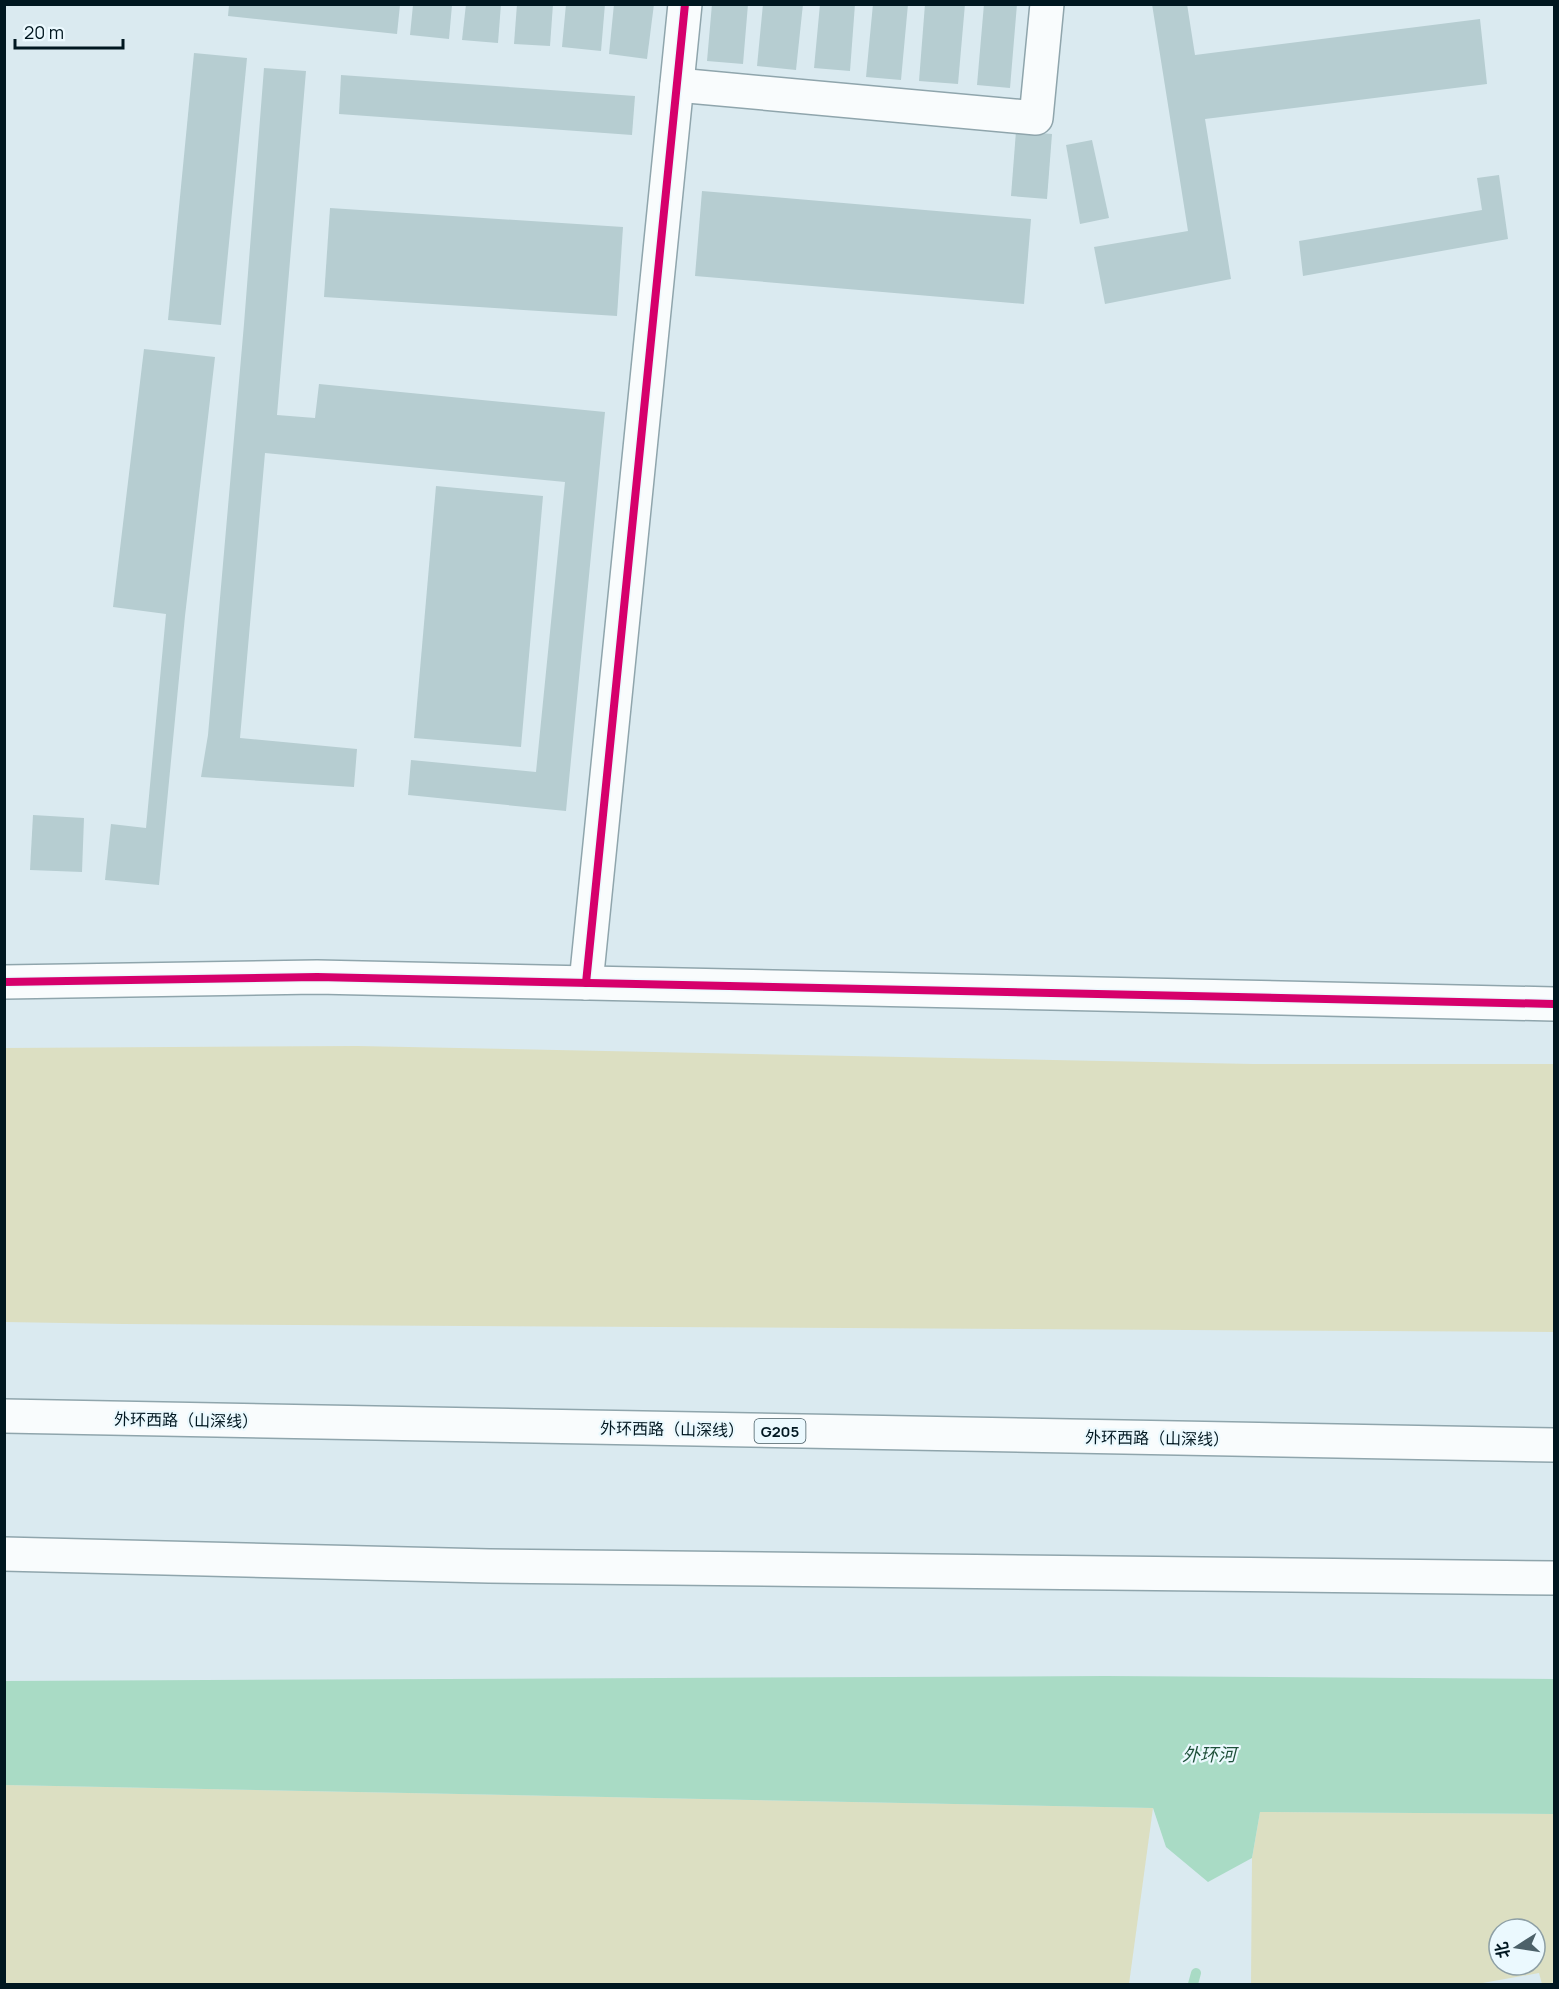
<svg xmlns="http://www.w3.org/2000/svg" width="1559" height="1989" font-family="Manrope,'Noto Sans SC',sans-serif">
	<style>
		.green { fill: #dcdfc2; fill-rule: evenodd }
		.water { fill: #a9dbc5 }
		.lines { fill: none; stroke-linecap: round; stroke-linejoin: round }
		.stream { stroke: #a9dbc5; stroke-width: 10 }
		.building { fill: #b6cdd1 }
		.minor-casing { stroke: #8fa5ac; stroke-width: 36 }
		.highway-casing { stroke: #8fa5ac; stroke-width: 36 }
		.minor { stroke: #f9fcfd; stroke-width: 33 }
		.highway { stroke: #f9fcfd; stroke-width: 33 }
		.cycleway-casing { stroke: #ebf9fe; stroke-width: 11 }
		.cycleway { stroke: #d6006c; stroke-width: 8 }
		.labels { text-anchor: middle; dominant-baseline: central; stroke-width: 4.5; stroke-linejoin: round; paint-order: stroke }
		.shield { fill: #ebf9fe; stroke: #465b63; stroke-width: 1.5 }
		.shield-label { font-size: 15px; font-weight: bold; fill: #001720 }
		.street-label { font-size: 16px; fill: #001720; stroke: #ebf9fe }
		.water-label { font-size: 18px; font-style: italic; fill: #1f513b; stroke: #ebf9fe }
	</style>
	<rect width="100%" height="100%" fill="#daeaf0"/>
	<g class="green">
		<polygon points="357,1046 1253,1064 1554,1064 1554,1332 123,1324 5,1322 5,1048"/>
		<polygon points="5,1785 1153,1808 1129,1984 5,1984"/>
		<path d="M 1260,1812 L 1554,1814 L 1554,1984 L 1542,1984 L 1539,1973 L 1477,1984 L 1251,1984 L 1252,1858 ZM 1499,1929 L 1535,1929 L 1535,1965 L 1499,1965 Z"/>
	</g>
	<polygon class="water" points="1105,1676 1554,1679 1554,1814 1260,1812 1252,1858 1208,1882 1166,1847 1153,1808 5,1785 5,1681"/>
	<g class="lines">
		<polyline class="stream" points="1193,1984 1196,1973"/>
	</g>
	<g class="building">
		<polygon points="466,4 501,4 498,43 462,40"/>
		<polygon points="517,4 553,4 550,46 514,44"/>
		<polygon points="566,4 605,4 601,51 562,47"/>
		<polygon points="614,4 654,4 647,59 609,54"/>
		<polygon points="712,4 748,4 743,64 707,61"/>
		<polygon points="763,4 803,4 796,70 757,66"/>
		<polygon points="820,4 855,4 850,71 814,68"/>
		<polygon points="873,4 908,4 901,80 866,77"/>
		<polygon points="925,4 965,4 958,84 919,81"/>
		<polygon points="984,4 1017,4 1010,88 977,85"/>
		<polygon points="1152,4 1187,4 1195,55 1480,19 1487,84 1205,119 1231,279 1105,304 1094,247 1188,231"/>
		<polygon points="229,5 400,5 397,34 228,16"/>
		<polygon points="413,5 452,5 449,39 410,35"/>
		<polygon points="194,53 247,58 221,325 168,320"/>
		<polygon points="264,68 306,71 277,415 315,418 319,384 605,412 566,811 408,795 411,760 536,772 565,482 265,453 240,738 357,749 354,787 201,777 208,735 244,324"/>
		<polygon points="341,75 635,96 632,135 339,114"/>
		<polygon points="1016,131 1052,134 1047,199 1011,196"/>
		<polygon points="1092,140 1109,218 1080,224 1066,145"/>
		<polygon points="1499,175 1508,239 1303,276 1299,241 1482,210 1477,178"/>
		<polygon points="702,191 1031,219 1024,304 695,276"/>
		<polygon points="330,208 623,227 617,316 324,297"/>
		<polygon points="144,349 215,357 185,616 159,885 105,880 111,824 146,828 166,614 113,607"/>
		<polygon points="436,486 543,496 521,747 414,738"/>
		<polygon points="33,815 84,818 82,872 30,870"/>
	</g>
	<g class="lines">
		<defs>
			<g id="minor">
				<polyline points="677,85 1036,118 1047,4"/>
				<polyline points="4,982 317,977 1554,1004"/>
				<polyline points="586,983 685,4"/>
			</g>
			<g id="highway">
				<polyline points="4,1416 1554,1445"/>
				<polyline points="4,1554 489,1566 1554,1578"/>
			</g>
		</defs>
		<use href="#minor" class="minor-casing"/>
		<use href="#highway" class="highway-casing"/>
		<use href="#minor" class="minor"/>
		<use href="#highway" class="highway"/>
		<defs>
			<g id="cycleway">
				<polyline points="4,982 317,977 1554,1004"/>
				<polyline points="586,983 685,4"/>
			</g>
		</defs>
		<use href="#cycleway" class="cycleway-casing"/>
		<use href="#cycleway" class="cycleway"/>
	</g>
	<g class="labels">
		<rect class="shield" x="754.5" y="1419" width="51" height="24" rx="4.5"/>
		<g class="shield-label">
			<text x="780" y="1431">G205</text>
		</g>
		<g class="street-label">
			<text transform="translate(186 1420) rotate(1)">外环西路（山深线）</text>
			<text transform="translate(672 1429) rotate(1)">外环西路（山深线）</text>
			<text transform="translate(1157 1438) rotate(1)">外环西路（山深线）</text>
		</g>
		<g class="water-label">
			<text x="1209" y="1754">外环河</text>
		</g>
	</g>
	<rect width="1559" height="1989" fill="none" stroke="#001720" stroke-width="12"/>
	<g transform="translate(1517 1947) rotate(258)"><circle r="28" fill="#ebf9fe" stroke="#8d9fa5" stroke-width="1.5"/>
	<path d="M0-4.5L10 22L0 15L-10 22Z" fill="#4c6169"/>
	<text y="-9" font-size="16" font-weight="bold" text-anchor="middle" fill="#001720">北</text>
	</g>
	<path d="M15 39v9h108v-9" fill="none" stroke="#001720" stroke-width="3"/>
	<text x="24" y="39" font-size="18" fill="#001720" stroke="#ebf9fe" stroke-width="4.5" paint-order="stroke">20 m</text>
</svg>
